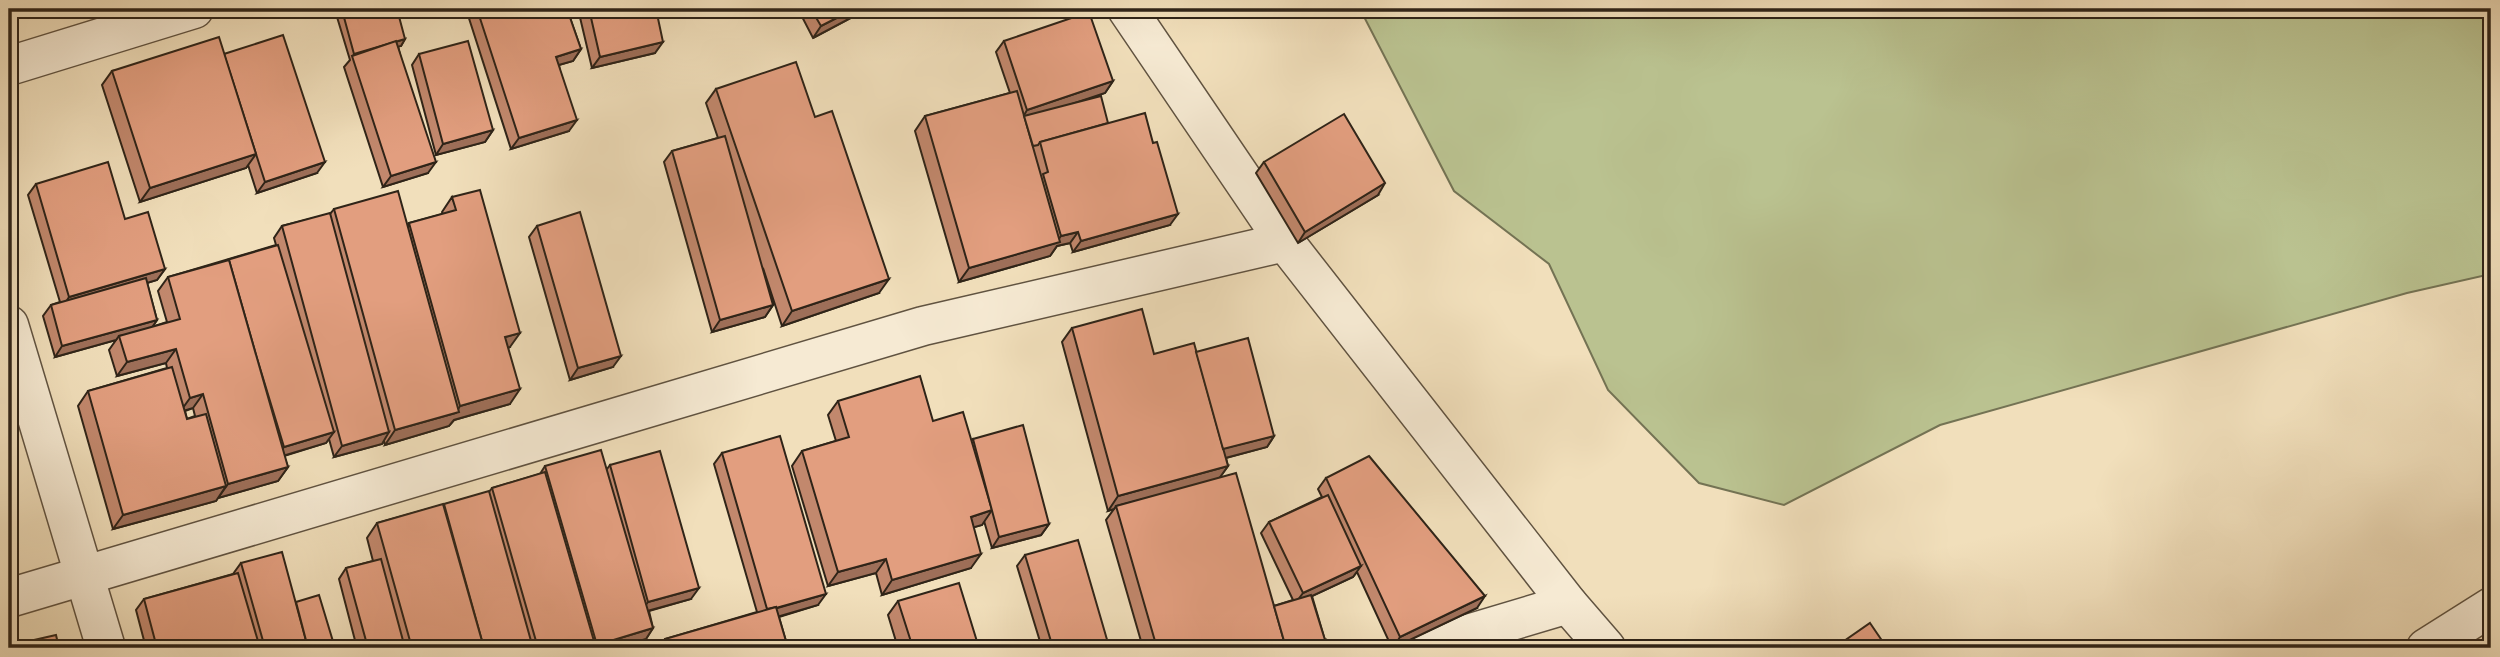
<svg xmlns="http://www.w3.org/2000/svg" width="2500" height="657" font-family="'IM FELL French Canon',serif">
	<style>
		.green { fill: #bac290; stroke: #747354; stroke-width: 2 }
		.lines { fill: none; stroke-linecap: round; stroke-linejoin: round }
		.minor-casing { stroke: #605341; stroke-width: 41 }
		.minor { stroke: #f6ead3; stroke-width: 38 }
		.wall { fill: #c2886d; stroke: #2f2418; stroke-width: 2; fill-rule: evenodd }
		.shaded-wall { fill: #9e6f59; stroke: #2f2418; stroke-width: 2 }
		.building { fill: #e29e7f; stroke: #2f2418; stroke-width: 2 }
	</style>
	<rect width="100%" height="100%" fill="#f1dfbb"/>
	<filter id="stains"><feTurbulence type="fractalNoise" baseFrequency=".00286" numOctaves="4"/><feColorMatrix values="0 0 0 0 .2 0 0 0 0 .09 0 0 0 0 .02 0 0 0 .5 -.17"/></filter>
	<radialGradient id="worn" r=".72"><stop offset=".6" stop-color="#630" stop-opacity="0"/><stop offset="1" stop-color="#630" stop-opacity=".3"/></radialGradient>
	<polygon class="green" points="1360,9 2491,9 2491,274 2407,293 1940,425 1784,505 1699,483 1608,390 1549,264 1454,191"/>
	<g class="lines">
		<defs>
			<g id="minor">
				<polyline points="1127,9 1285,242 1568,604 1606,648"/>
				<polyline points="9,66 194,9"/>
				<polyline points="9,325 106,648"/>
				<polyline points="9,598 923,326 1285,242"/>
				<polyline points="1421,648 1568,604"/>
				<polyline points="2426,648 2491,607"/>
			</g>
		</defs>
		<use href="#minor" class="minor-casing"/>
		<use href="#minor" class="minor"/>
	</g>
	<g class="wall">
		<polygon points="466,9 567,9 581,49 573,61 559,65 569,131 511,149"/>
		<polygon points="578,9 656,9 655,53 592,68"/>
		<polygon points="798,9 864,9 862,12 813,38"/>
		<polygon points="342,10 405,39 401,46 398,46 428,173 383,187 344,67 350,60 337,17"/>
		<polygon points="1004,41 1113,81 1105,93 1078,102 1108,123 1170,225 1073,252 1070,243 1057,246 1050,256 959,282 915,131 925,116 1010,93 996,52"/>
		<polygon points="224,54 317,173 257,193 248,165 246,168 140,202 102,85 112,71"/>
		<polygon points="419,54 493,130 485,142 436,155 412,65"/>
		<polygon points="716,89 879,293 782,326 763,268 773,305 765,317 712,332 664,162 672,151 718,138 706,103"/>
		<polygon points="1264,162 1378,195 1298,243 1256,173"/>
		<path d="M 36,184 L 125,219 L 165,269 L 157,280 L 147,283 L 157,320 L 152,327 L 167,322 L 158,291 L 168,277 L 276,245 L 274,238 L 282,226 L 330,214 L 334,209 L 408,226 L 409,223 L 443,214 L 442,212 L 452,197 L 510,347 L 508,348 L 510,404 L 454,420 L 449,426 L 385,445 L 384,441 L 382,444 L 334,457 L 329,439 L 326,443 L 284,456 L 288,467 L 278,481 L 218,498 L 216,501 L 113,529 L 78,406 L 88,391 L 167,368 L 166,363 L 117,376 L 109,350 L 116,340 L 55,357 L 43,316 L 51,305 L 60,302 L 28,195 ZM 193,408 L 195,416 L 187,419 L 185,411 Z"/>
		<polygon points="537,226 613,367 570,380 529,237"/>
		<polygon points="1072,328 1154,354 1196,352 1274,436 1267,447 1226,458 1228,466 1220,477 1274,606 1293,600 1261,533 1269,522 1322,497 1318,489 1326,478 1477,608 1392,648 1357,572 1353,577 1312,596 1325,640 1321,647 1316,648 1143,648 1106,520 1114,509 1108,511 1062,342"/>
		<polygon points="838,401 933,421 971,441 973,439 1049,524 1041,535 992,548 984,521 982,525 974,527 971,568 882,595 876,573 828,586 792,466 802,451 836,441 828,415"/>
		<polygon points="722,453 818,605 779,617 788,648 659,648 665,639 757,612 714,464"/>
		<polygon points="610,465 691,599 649,611 653,628 646,639 615,648 357,648 339,579 346,568 373,561 367,538 377,523 489,492 492,488 540,474 545,466 607,469"/>
		<polygon points="1025,555 1108,643 1104,648 1042,648 1017,566"/>
		<polygon points="241,563 296,602 335,648 146,648 136,610 144,599 233,574"/>
		<polygon points="898,601 979,648 898,648 888,615"/>
	</g>
	<g class="shaded-wall">
		<polygon points="854,9 864,9 862,12 813,38 821,26"/>
		<polygon points="405,39 401,46 354,59 353,56 354,54"/>
		<polygon points="663,42 655,53 592,68 600,57"/>
		<polygon points="581,49 573,61 548,68 556,57"/>
		<polygon points="1113,81 1105,93 1024,120 1023,117 1027,110"/>
		<polygon points="577,120 569,131 511,149 519,138"/>
		<polygon points="493,130 485,142 436,155 443,144"/>
		<polygon points="256,154 246,168 140,202 150,188"/>
		<polygon points="325,162 317,173 257,193 265,182"/>
		<polygon points="436,162 428,173 383,187 391,176"/>
		<polygon points="1385,183 1378,195 1298,243 1305,232"/>
		<polygon points="1178,214 1170,225 1073,252 1081,241"/>
		<polygon points="1078,232 1070,243 1057,246 1050,256 959,282 969,268 1056,243 1061,236"/>
		<polygon points="165,269 157,280 62,308 69,297"/>
		<polygon points="889,279 879,293 782,326 792,311"/>
		<polygon points="773,305 765,317 712,332 720,320"/>
		<polygon points="157,320 149,332 119,336 116,340 55,357 62,346"/>
		<polygon points="520,333 510,347 495,351 505,337"/>
		<polygon points="176,349 166,363 117,376 127,362"/>
		<polygon points="621,356 613,367 570,380 578,368"/>
		<polygon points="520,389 510,404 454,420 449,426 385,445 395,430 456,413 460,406"/>
		<polygon points="203,394 193,408 180,412 190,398"/>
		<polygon points="334,432 326,443 276,458 284,447"/>
		<polygon points="389,432 382,444 334,457 342,446"/>
		<polygon points="1274,436 1267,447 1214,461 1221,449"/>
		<polygon points="1228,466 1218,480 1116,506 1114,509 1108,511 1118,496"/>
		<polygon points="288,467 278,481 218,498 228,484"/>
		<polygon points="226,486 216,501 113,529 123,515"/>
		<polygon points="992,510 982,525 961,531 971,517"/>
		<polygon points="1049,524 1041,535 992,548 999,537"/>
		<polygon points="981,554 971,568 882,595 892,580"/>
		<polygon points="886,559 876,573 828,586 838,572"/>
		<polygon points="1361,566 1353,577 1295,604 1303,593"/>
		<polygon points="699,588 691,599 640,613 648,602"/>
		<polygon points="826,594 818,605 760,622 767,611"/>
		<polygon points="1485,596 1477,608 1393,648 1400,637"/>
		<polygon points="653,628 646,639 615,648 594,648 597,645"/>
		<polygon points="1325,640 1321,647 1316,648 1300,648"/>
		<polygon points="1108,643 1104,648 1089,648"/>
	</g>
	<g class="building">
		<polygon points="347,9 397,9 405,39 354,54 342,10"/>
		<polygon points="477,9 567,9 581,49 556,57 577,120 519,138"/>
		<polygon points="589,9 656,9 663,42 600,57"/>
		<polygon points="811,9 854,9 821,26"/>
		<polygon points="1089,12 1113,81 1027,110 1004,41"/>
		<polygon points="283,35 325,162 265,182 224,54"/>
		<polygon points="219,37 256,154 150,188 112,71"/>
		<polygon points="396,41 436,162 391,176 352,56"/>
		<polygon points="468,41 493,130 443,144 419,54"/>
		<polygon points="796,62 815,117 832,111 889,279 792,311 716,89"/>
		<polygon points="1017,91 1060,242 969,268 925,116"/>
		<polygon points="1101,96 1108,123 1040,142 1038,145 1033,146 1024,116"/>
		<polygon points="1145,113 1153,143 1157,142 1178,214 1081,241 1078,232 1061,236 1043,174 1048,172 1040,142"/>
		<polygon points="1344,114 1385,183 1305,232 1264,162"/>
		<polygon points="725,136 773,305 720,320 672,151"/>
		<polygon points="108,162 125,219 148,212 165,269 69,297 36,184"/>
		<polygon points="480,190 520,333 505,337 520,389 460,406 409,223 456,210 452,197"/>
		<polygon points="398,191 459,412 395,430 334,209"/>
		<polygon points="580,212 621,356 578,368 537,226"/>
		<polygon points="330,213 389,432 342,446 282,226"/>
		<polygon points="278,245 334,432 284,447 256,355 229,260 227,260"/>
		<polygon points="229,260 288,467 228,484 203,394 190,398 176,349 127,362 119,336 180,319 168,277"/>
		<polygon points="146,278 157,320 62,346 51,305"/>
		<polygon points="1142,309 1154,354 1194,343 1228,466 1118,496 1072,328"/>
		<polygon points="1248,338 1274,436 1223,449 1196,352"/>
		<polygon points="172,367 187,419 206,414 226,486 123,515 88,391"/>
		<polygon points="920,376 933,421 963,412 992,510 971,517 981,554 892,580 886,559 838,572 802,451 849,437 838,401"/>
		<polygon points="1023,425 1049,524 999,537 973,439"/>
		<polygon points="780,436 826,594 776,608 776,607 767,609 722,453"/>
		<polygon points="601,450 653,628 597,645 545,466"/>
		<polygon points="660,451 699,588 648,602 610,465"/>
		<polygon points="1369,456 1485,596 1400,637 1326,478"/>
		<polygon points="545,472 596,648 538,648 492,488"/>
		<polygon points="1236,473 1286,648 1157,648 1116,506"/>
		<polygon points="489,491 533,648 484,648 444,504"/>
		<polygon points="1328,495 1361,566 1303,593 1269,522"/>
		<polygon points="443,504 484,648 412,648 377,523"/>
		<polygon points="1078,540 1108,643 1089,648 1053,648 1025,555"/>
		<polygon points="282,552 308,648 265,648 241,563"/>
		<polygon points="381,559 405,648 368,648 346,568"/>
		<polygon points="238,573 260,648 157,648 144,599"/>
		<polygon points="959,583 979,648 913,648 898,601"/>
		<polygon points="319,595 335,648 308,648 296,602"/>
		<polygon points="1311,595 1325,640 1300,648 1286,648 1274,606"/>
		<polygon points="776,607 788,648 667,648 665,639"/>
		<polygon points="1870,623 1887,648 1834,648"/>
		<polygon points="56,635 59,648 13,648 12,645"/>
	</g>
	<rect width="2500" height="657" fill="none" stroke="#f1dfbb" stroke-width="35"/>
	<rect x="10" y="10" width="2479" height="636" fill="none" stroke="#2f2418" stroke-width="3.5"/>
	<rect x="18" y="18" width="2465" height="622" fill="none" stroke="#2f2418" stroke-width="2"/>
	<rect width="100%" height="100%" filter="url(#stains)"/>
	<rect width="100%" height="100%" fill="url(#worn)"/>
</svg>
